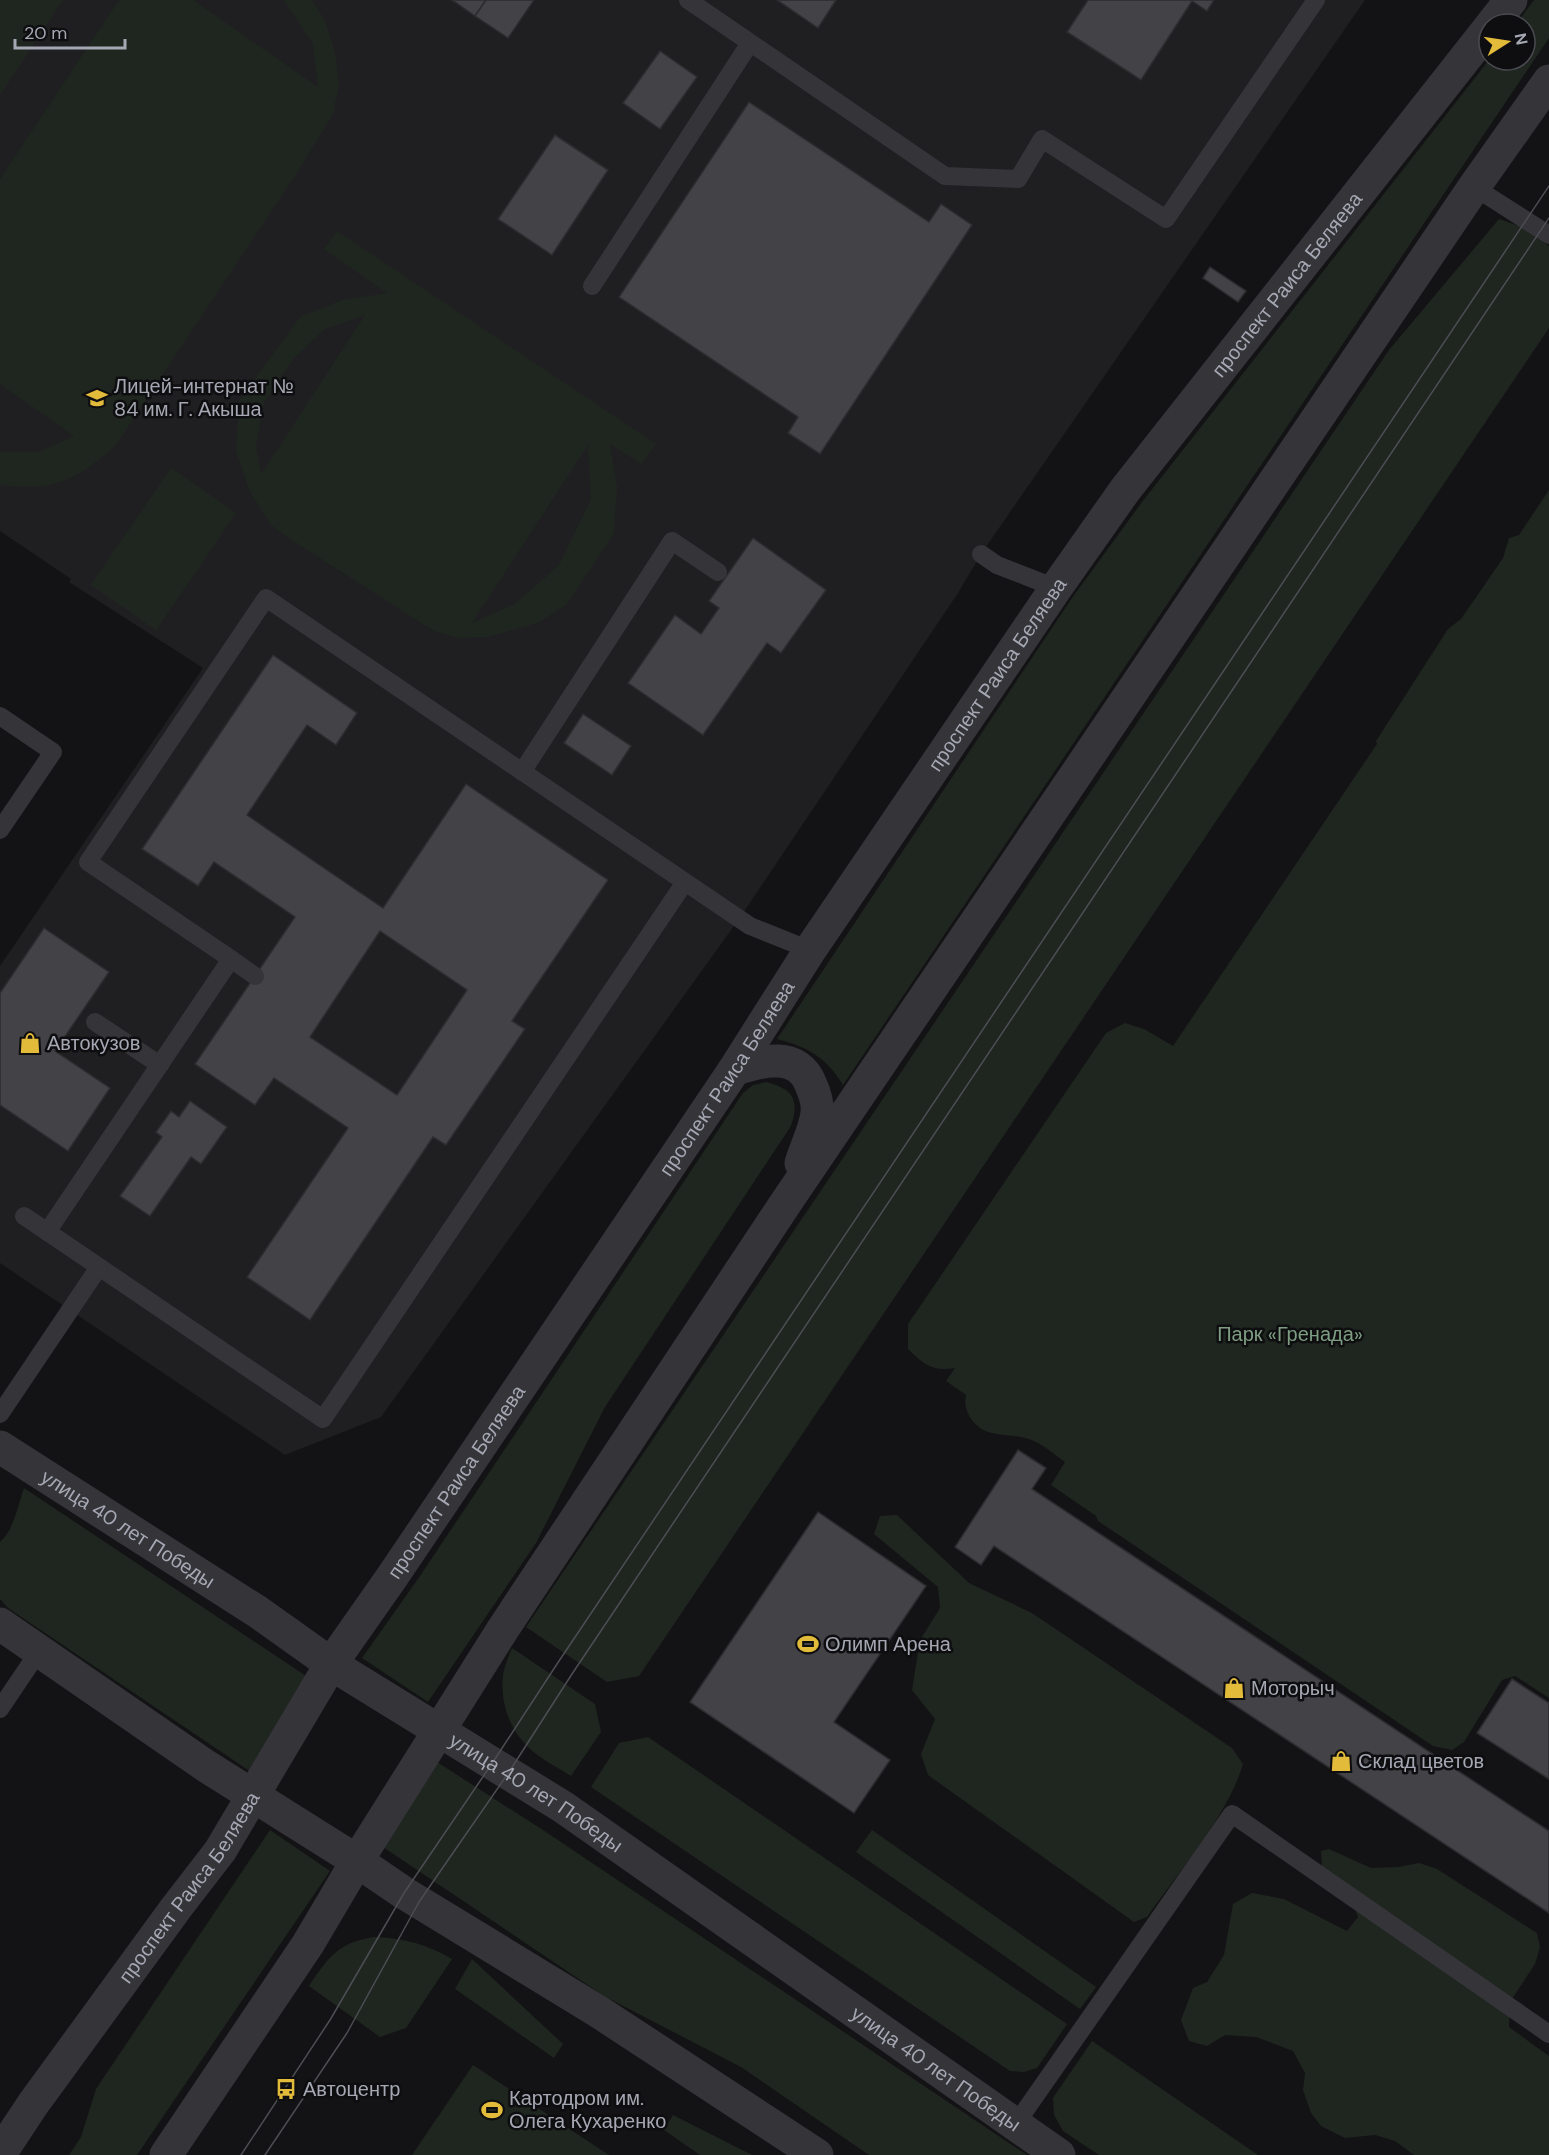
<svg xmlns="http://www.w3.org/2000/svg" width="1549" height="2155" font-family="'DM Sans',sans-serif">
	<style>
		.built { fill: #1f1f21 }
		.green { fill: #1f2620; fill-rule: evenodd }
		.building { fill: #424247; stroke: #2d2d30; stroke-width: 1.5; fill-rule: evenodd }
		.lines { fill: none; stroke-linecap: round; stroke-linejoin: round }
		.service { stroke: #343439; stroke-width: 18 }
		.tertiary { stroke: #343439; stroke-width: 33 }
		.tram { stroke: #4d4e53; stroke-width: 1.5 }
		.labels { text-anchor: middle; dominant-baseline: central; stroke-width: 5; stroke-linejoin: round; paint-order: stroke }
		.street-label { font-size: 20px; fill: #a5a8b3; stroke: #0e0d0f }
		.poi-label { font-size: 20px; fill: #a5a8b3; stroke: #0e0d0f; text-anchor: start }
		.park-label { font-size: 20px; fill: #7d9d82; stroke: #0e0d0f }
	</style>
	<rect width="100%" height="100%" fill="#131214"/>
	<polygon class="built" points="0,0 1365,0 981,554 958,593 739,919 381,1417 285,1455 0,1263 0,966 203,668 69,582 71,579 0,531"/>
	<g class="green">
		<polygon points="0,0 63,0 0,95"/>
		<path d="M 119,0 L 193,0 L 318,87 L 313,44 L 284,0 L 312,0 L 325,21 L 335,52 L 339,84 L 333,114 L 300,168 L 116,445 C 78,479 54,492 3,485 L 0,484 L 0,452 L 39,452 L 74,436 L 0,384 L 0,179 Z"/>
		<path d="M 1534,0 L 1549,0 L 1549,38 L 843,1085 C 826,1057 808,1047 777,1039 L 1072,598 L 1142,502 L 1489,60 L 1525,60 L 1525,24 L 1516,24 Z"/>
		<polygon points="1499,219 1522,227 1549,246 1549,328 639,1676 607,1682 526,1627 1389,350"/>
		<path d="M 337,231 L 656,444 L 641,464 L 610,444 L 617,486 L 614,533 L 567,604 L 538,623 L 487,637 L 459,638 L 434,631 L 301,546 L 272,526 L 250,492 L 236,451 L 239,401 L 300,317 L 342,300 L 387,293 L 324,249 ZM 365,315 L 262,473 L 261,473 L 256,447 L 264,403 L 294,358 L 325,329 ZM 588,445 L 591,499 L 559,565 L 516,603 L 472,623 Z"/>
		<polygon points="171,468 236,513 156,630 91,585"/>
		<path d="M 1549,490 L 1549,1698 L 1515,1676 L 1502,1680 L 1464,1742 L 1452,1750 L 1433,1746 L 1098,1521 L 1096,1516 L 1051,1485 L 1065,1462 C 1055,1455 1045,1446 1034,1441 C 1021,1435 1006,1436 992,1433 C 975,1430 962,1411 966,1395 L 946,1381 L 955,1368 C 933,1372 923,1364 908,1349 L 908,1324 L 1106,1033 L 1125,1023 L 1144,1029 L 1173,1046 L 1377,744 L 1376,741 L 1448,629 L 1461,619 L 1503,558 L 1509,538 L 1519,535 Z"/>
		<path d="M 766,1082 C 793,1089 800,1099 791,1126 L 605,1407 L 536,1543 L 428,1702 L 362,1658 L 420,1576 L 743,1093 L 753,1085 Z"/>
		<path d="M 24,1488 L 315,1682 L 254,1774 L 8,1608 L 0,1599 L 0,1542 C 14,1530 18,1505 24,1488 Z"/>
		<path d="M 897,1515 L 969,1583 L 1032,1613 L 1232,1748 L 1243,1764 C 1228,1815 1178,1873 1147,1917 L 1134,1922 L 928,1775 L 921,1754 L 935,1719 L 912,1690 L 920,1640 L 940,1608 L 938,1587 L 874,1534 L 880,1516 Z"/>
		<path d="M 512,1648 L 595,1704 L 601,1732 L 571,1776 C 557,1767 540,1759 528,1747 C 509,1729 500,1701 503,1675 C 504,1666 509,1656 512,1648 Z"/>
		<polygon points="648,1737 1067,2024 1037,2068 1024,2072 1010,2071 591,1787 619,1743"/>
		<polygon points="437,1762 546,1832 1027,2155 869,2155 741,2067 604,1996 383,1847"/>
		<polygon points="270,1830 330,1871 137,2155 69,2155 81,2137 96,2089"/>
		<polygon points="872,1830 1096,1987 1080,2009 856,1852"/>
		<polygon points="1329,1849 1371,1868 1398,1867 1419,1863 1437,1869 1537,1933 1540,1947 1535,1964 1510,2002 1509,2027 1549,2056 1549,2155 1414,2155 1395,2141 1375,2135 1345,2138 1321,2126 1311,2113 1303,2090 1305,2073 1293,2051 1256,2037 1225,2035 1207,2046 1189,2041 1181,2020 1193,1988 1207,1982 1224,1955 1233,1904 1252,1893 1284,1899 1347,1931 1358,1917 1353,1904 1322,1867 1321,1851"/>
		<path d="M 374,1937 C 403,1938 427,1944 452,1959 L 406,2028 L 380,2037 L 309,1986 C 329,1957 337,1943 374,1937 Z"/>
		<polygon points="472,1959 563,2044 554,2058 455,1989"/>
		<polygon points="1092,2041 1258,2155 1099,2155 1063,2131 1054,2115 1053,2098"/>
		<polygon points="473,2065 609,2155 412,2155"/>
		<polygon points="673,2115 752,2155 700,2155 664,2130"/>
	</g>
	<g class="building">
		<polygon points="452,0 486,0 475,16"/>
		<polygon points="486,0 534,0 508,38 475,16"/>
		<polygon points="777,0 836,0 818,28"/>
		<polygon points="1088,0 1214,0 1207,11 1192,1 1141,80 1067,32"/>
		<polygon points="660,51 697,77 660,129 623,103"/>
		<polygon points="749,102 929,222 941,204 972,225 820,454 788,433 798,417 619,297"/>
		<polygon points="555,135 608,170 552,255 498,219"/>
		<polygon points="1210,267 1246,291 1238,302 1203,278"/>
		<polygon points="753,538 826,590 781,653 767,643 703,735 628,683 675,615 701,634 719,608 709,601"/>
		<path d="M 273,655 L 357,713 L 336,745 L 307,725 L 247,815 L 321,866 L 383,908 L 466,784 L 608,880 L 512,1021 L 525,1029 L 446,1145 L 433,1137 L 310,1320 L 247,1277 L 348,1128 L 274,1078 L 255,1105 L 195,1064 L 295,917 L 214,862 L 198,886 L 142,849 ZM 380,931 L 467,990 L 397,1095 L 310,1037 Z"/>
		<polygon points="583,714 631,746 612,775 564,743"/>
		<polygon points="44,928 109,972 55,1051 110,1088 68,1151 0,1105 0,993"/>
		<polygon points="190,1101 227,1127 201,1164 191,1157 150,1216 120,1196 162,1137 156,1132 171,1111 179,1117"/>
		<polygon points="1018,1450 1046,1468 1032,1489 1549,1831 1549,1913 994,1546 981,1565 955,1547"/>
		<polygon points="818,1512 926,1586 834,1722 890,1760 854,1813 690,1702"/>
		<polygon points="1512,1679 1549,1703 1549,1779 1477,1733"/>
	</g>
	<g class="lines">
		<g class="service">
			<polyline points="688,0 945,176 1018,179 1042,139 1166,219 1316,0"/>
			<polyline points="1474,187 1549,235"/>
			<polyline points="592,286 750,43"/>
			<polyline points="981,554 997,565 1056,588"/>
			<polyline points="0,716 53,752 0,830"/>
			<polyline points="522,772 672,541 718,572"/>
			<polyline points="231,959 255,976"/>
			<polyline points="95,1022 160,1065"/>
			<polyline points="24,1216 323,1419 685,882"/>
			<polyline points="47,1232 231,959 88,862 266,598 750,926 810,950"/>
			<polyline points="0,1414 99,1267"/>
			<polyline points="0,1709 39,1651"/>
			<polyline points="1015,2125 1232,1814 1549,2034"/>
		</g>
		<g class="tertiary">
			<polyline points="1492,24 1511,0"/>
			<path d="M 734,1070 C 761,1060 799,1051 811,1085 C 815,1094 818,1104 817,1113 C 815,1129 806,1147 801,1163"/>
			<path id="s1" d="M 0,1447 L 258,1612 L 331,1664 L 563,1807 L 1059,2155"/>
			<polyline points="0,1624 206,1766 357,1861 404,1893 599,2012 817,2155"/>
			<path id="s2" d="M 0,2154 L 33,2104 L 176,1908 L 220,1851 L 331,1664 L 392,1577 L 734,1070 L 810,950 L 1056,588 L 1125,490 L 1489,28"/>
			<polyline points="166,2155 308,1944 357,1861 503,1629 787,1201 1474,187 1549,81"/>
		</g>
		<g class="tram">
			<polyline points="241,2155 330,2020 404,1893 493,1762 557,1664 1549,186"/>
			<polyline points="265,2155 347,2033 419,1902 509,1772 572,1674 1549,218"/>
		</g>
	</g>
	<defs>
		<symbol id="school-bare" viewBox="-9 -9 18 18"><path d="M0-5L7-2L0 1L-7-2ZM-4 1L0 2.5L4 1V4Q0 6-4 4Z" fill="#e3bb3b" stroke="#0e0d0f" stroke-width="2.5" paint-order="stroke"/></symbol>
		<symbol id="shop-bare" viewBox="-9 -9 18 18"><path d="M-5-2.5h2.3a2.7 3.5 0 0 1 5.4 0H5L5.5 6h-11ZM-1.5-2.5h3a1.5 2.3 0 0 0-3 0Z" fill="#e3bb3b" stroke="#0e0d0f" stroke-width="2.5" paint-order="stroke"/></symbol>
		<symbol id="stadium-bare" viewBox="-9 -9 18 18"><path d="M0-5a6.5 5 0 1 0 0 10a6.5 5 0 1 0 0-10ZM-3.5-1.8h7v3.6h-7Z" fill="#e3bb3b" stroke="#0e0d0f" stroke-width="2.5" paint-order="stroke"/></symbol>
		<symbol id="bus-bare" viewBox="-9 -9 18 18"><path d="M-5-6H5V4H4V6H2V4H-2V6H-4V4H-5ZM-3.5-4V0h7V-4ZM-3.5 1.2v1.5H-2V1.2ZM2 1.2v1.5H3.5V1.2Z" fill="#e3bb3b" stroke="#0e0d0f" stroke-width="2.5" paint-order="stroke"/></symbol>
	</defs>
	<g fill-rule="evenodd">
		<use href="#school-bare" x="82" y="383" width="30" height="30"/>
		<use href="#shop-bare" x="15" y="1028" width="30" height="30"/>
		<use href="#stadium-bare" x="793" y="1629" width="30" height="30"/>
		<use href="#shop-bare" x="1219" y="1673" width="30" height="30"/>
		<use href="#shop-bare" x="1326" y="1746" width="30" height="30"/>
		<use href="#bus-bare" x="271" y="2074" width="30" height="30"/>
		<use href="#stadium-bare" x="477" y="2095" width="30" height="30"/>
	</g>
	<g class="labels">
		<g class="street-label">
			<text stroke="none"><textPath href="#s2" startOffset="2271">проспект Раиса Беляева</textPath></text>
			<text stroke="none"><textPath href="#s2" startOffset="1785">проспект Раиса Беляева</textPath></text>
			<text stroke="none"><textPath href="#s2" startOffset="1299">проспект Раиса Беляева</textPath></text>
			<text stroke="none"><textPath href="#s2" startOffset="813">проспект Раиса Беляева</textPath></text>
			<text stroke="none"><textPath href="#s1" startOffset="152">улица 40 лет Победы</textPath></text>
			<text stroke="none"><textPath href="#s1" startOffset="638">улица 40 лет Победы</textPath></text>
			<text stroke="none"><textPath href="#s2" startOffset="327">проспект Раиса Беляева</textPath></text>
			<text stroke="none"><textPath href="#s1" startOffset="1124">улица 40 лет Победы</textPath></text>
		</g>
		<g class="poi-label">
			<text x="114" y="386">Лицей-интернат №<tspan x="114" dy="23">84 им. Г. Акыша</tspan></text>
			<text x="47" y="1043">Автокузов</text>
			<text x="825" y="1644">Олимп Арена</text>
			<text x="1251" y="1688">Моторыч</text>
			<text x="1358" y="1761">Склад цветов</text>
			<text x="303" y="2089">Автоцентр</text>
			<text x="509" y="2098">Картодром им.<tspan x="509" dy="23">Олега Кухаренко</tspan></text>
		</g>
		<g class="park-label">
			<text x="1290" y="1334">Парк «Гренада»</text>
		</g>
	</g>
	<g transform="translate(1507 42) rotate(78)"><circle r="28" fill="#0e0d0f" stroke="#4a4b51" stroke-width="1.5"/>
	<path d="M0-4.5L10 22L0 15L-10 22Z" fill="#e3bb3b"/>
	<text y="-9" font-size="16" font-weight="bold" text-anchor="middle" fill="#a5a8b3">N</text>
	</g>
	<path d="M15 39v9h110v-9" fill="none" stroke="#a5a8b3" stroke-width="3"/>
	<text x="24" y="39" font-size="18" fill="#a5a8b3" stroke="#0e0d0f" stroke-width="4.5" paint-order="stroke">20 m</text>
</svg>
